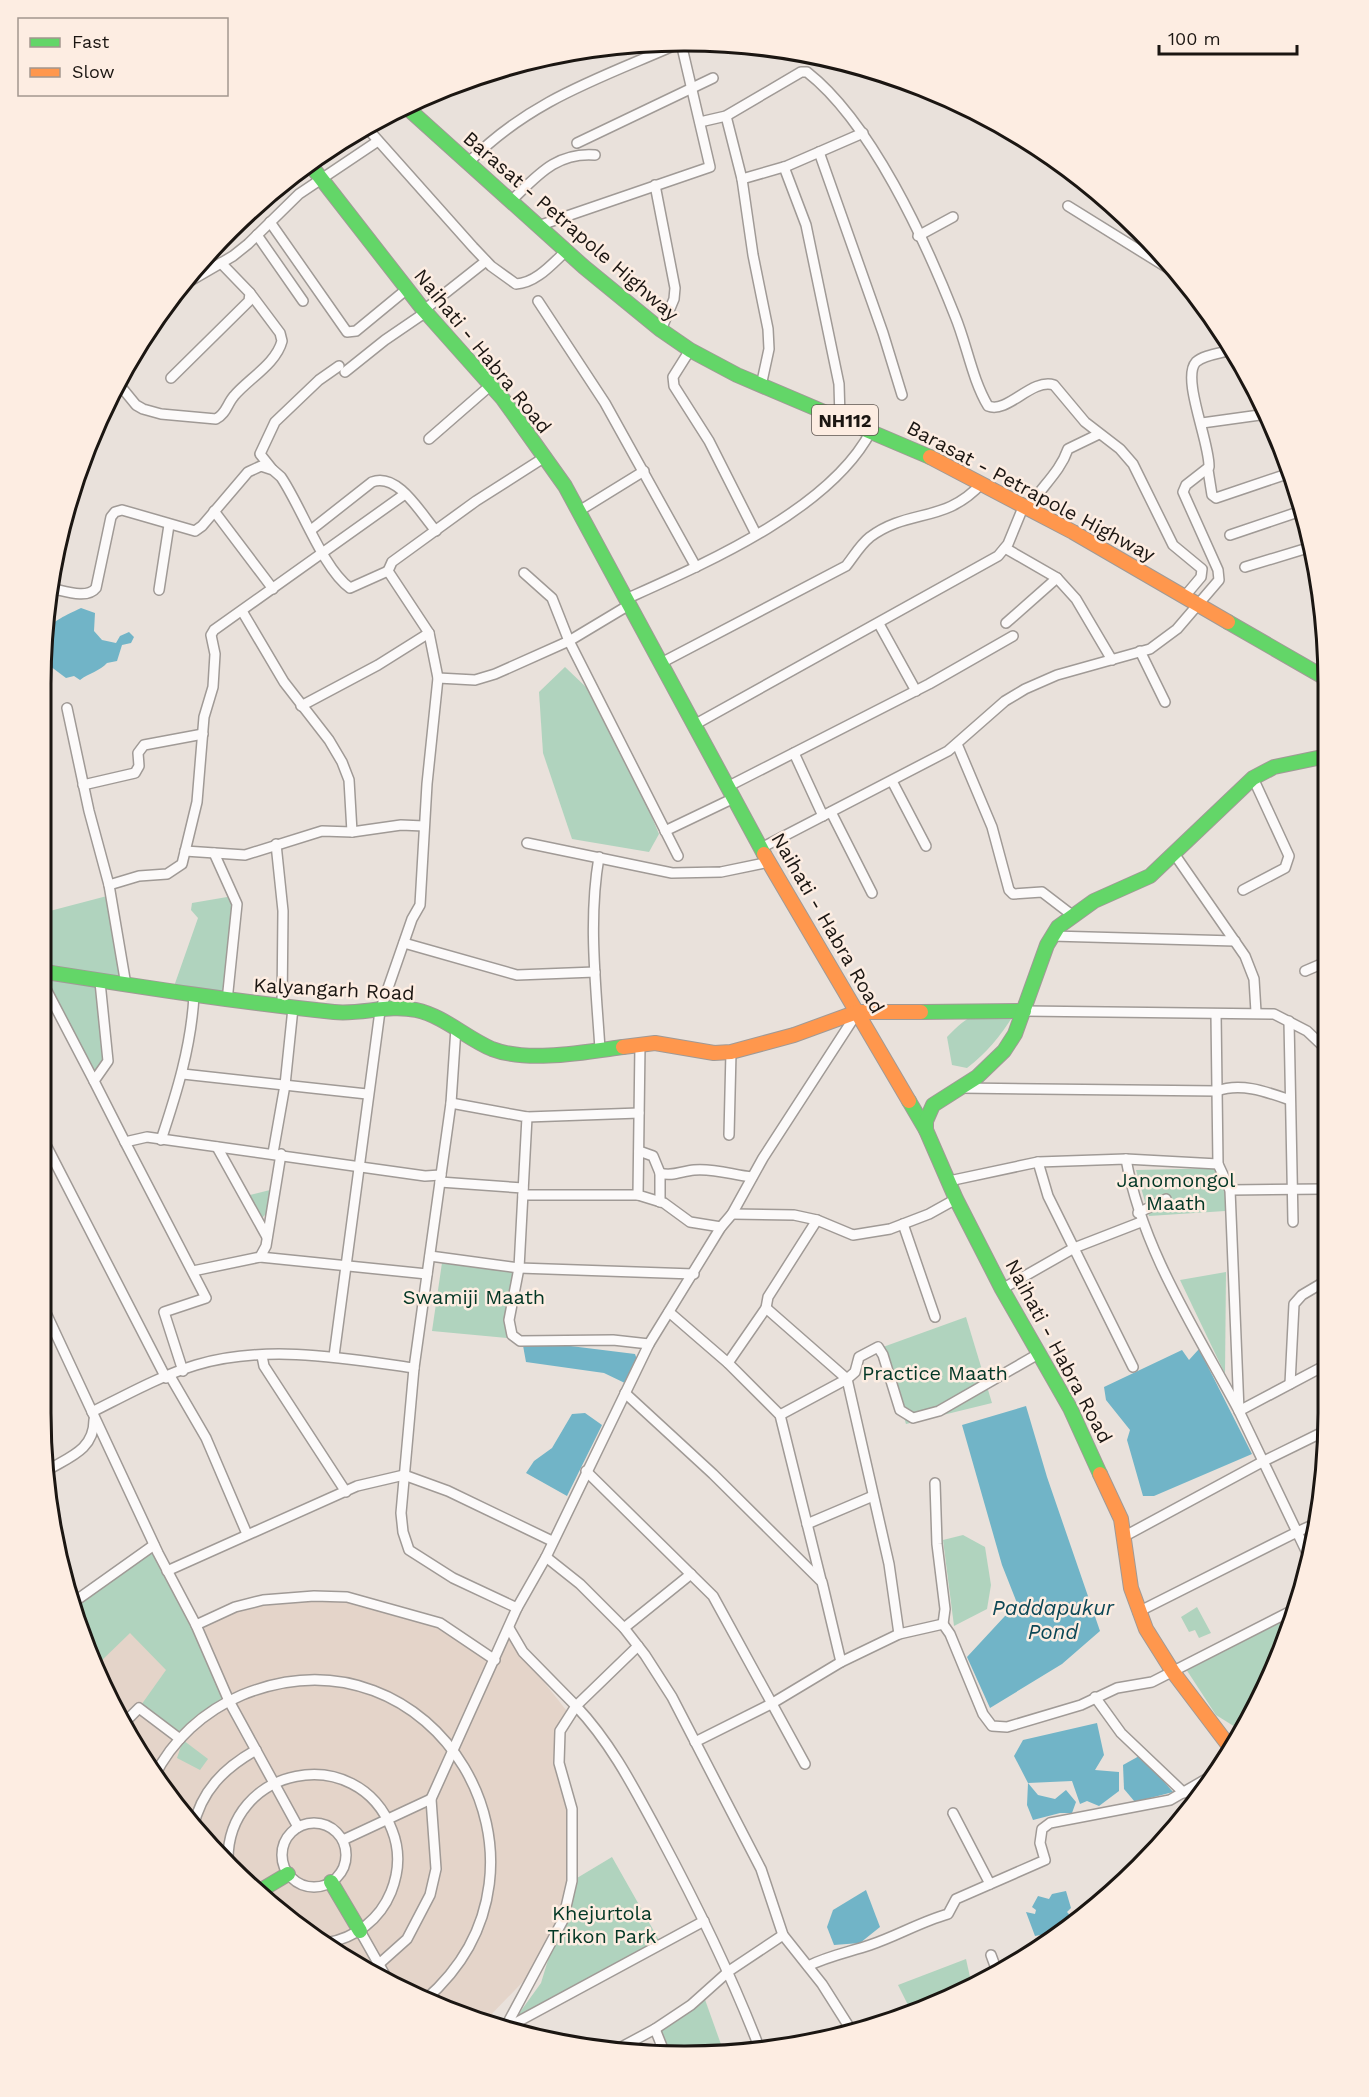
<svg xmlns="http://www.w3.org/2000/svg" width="1369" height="2097" font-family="'Work Sans',sans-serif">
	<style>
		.built { fill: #e4d4c9 }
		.green { fill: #b0d3be }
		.water { fill: #71b4c7 }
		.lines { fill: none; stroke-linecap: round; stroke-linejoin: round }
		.street-casing { stroke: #a09a96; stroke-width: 12 }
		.fast-casing { stroke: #a09a96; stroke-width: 16 }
		.slow-casing { stroke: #a09a96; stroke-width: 16 }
		.street { stroke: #fcfafa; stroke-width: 9 }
		.fast { stroke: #63d668; stroke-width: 14 }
		.slow { stroke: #ff974d; stroke-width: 14 }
		.rail { stroke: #c5c3c2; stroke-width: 3; stroke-dasharray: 12 6; stroke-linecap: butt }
		.labels { text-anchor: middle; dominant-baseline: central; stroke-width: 5; stroke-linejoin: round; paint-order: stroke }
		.shield { fill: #fdede2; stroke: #5f5650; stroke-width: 1.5 }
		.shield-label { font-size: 18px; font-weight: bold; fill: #1b1612 }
		.street-label { font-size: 20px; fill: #1b1612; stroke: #fdede2 }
		.park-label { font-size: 20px; fill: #023725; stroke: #fdede2 }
		.water-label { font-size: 21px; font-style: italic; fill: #0c4756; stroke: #fdede2 }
		.rim { fill: none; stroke: #1b1612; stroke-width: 3 }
	</style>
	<rect width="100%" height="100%" fill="#e9e1db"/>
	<polygon class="built" points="347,1597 440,1623 494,1659 506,1634 570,1715 555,1745 572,1828 572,1881 542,1962 484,2022 438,2008 292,1923 201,1837 149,1771 75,1619 196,1624 263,1600"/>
	<g class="green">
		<polygon points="565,667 587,688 634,775 659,834 649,852 572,839 543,753 539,692"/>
		<polygon points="107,896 126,985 96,980 105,1059 95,1076 46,983 46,912"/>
		<polygon points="233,896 227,1001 172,992 198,918 191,910 192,903"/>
		<path d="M 1015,1013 C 1001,1035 988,1052 967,1068 L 952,1065 L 947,1037 C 974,1009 977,1014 1015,1013 Z"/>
		<polygon points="1226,1168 1225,1211 1149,1216 1136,1170"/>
		<polygon points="270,1190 268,1212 262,1218 250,1195"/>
		<polygon points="443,1256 514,1262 507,1338 432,1331"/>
		<polygon points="1226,1272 1225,1374 1180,1280"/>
		<polygon points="966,1317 992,1403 906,1424 883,1347"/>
		<polygon points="963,1535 985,1547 991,1585 987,1609 954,1626 943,1540"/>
		<polygon points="154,1545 229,1701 180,1739 139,1708 166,1670 130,1633 97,1665 75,1619 72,1606"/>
		<polygon points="1197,1607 1211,1633 1199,1638 1195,1630 1189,1632 1181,1617"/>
		<polygon points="1281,1610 1292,1625 1262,1697 1240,1730 1216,1715 1184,1666"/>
		<polygon points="183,1740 208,1759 200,1770 177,1758"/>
		<polygon points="612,1857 659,1940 515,2019 541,1983 572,1881"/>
		<polygon points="966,1959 972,1986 912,2013 898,1985"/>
		<polygon points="703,1994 723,2050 665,2054 655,2029"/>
	</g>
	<g class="water">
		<path d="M 81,608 L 95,613 L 94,631 L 102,640 L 116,643 L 120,636 L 129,632 L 134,637 L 131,643 L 122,645 L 117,661 L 107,663 C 100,671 89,673 80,680 L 74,676 L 66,678 L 46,663 C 46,623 46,625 81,608 Z"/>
		<polygon points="522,1340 635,1354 640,1368 629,1385 604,1373 526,1362"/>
		<polygon points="1199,1349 1252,1454 1154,1496 1143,1496 1127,1440 1130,1430 1106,1400 1104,1387 1182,1350 1189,1360"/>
		<polygon points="1026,1406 1047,1477 1100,1631 1062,1664 990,1708 967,1657 1017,1603 1002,1565 962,1425"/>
		<polygon points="585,1413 602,1425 567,1496 526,1473 534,1461 552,1448 572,1414"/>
		<polygon points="1097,1723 1104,1755 1095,1770 1119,1772 1119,1791 1099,1806 1087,1801 1080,1804 1072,1781 1028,1783 1038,1795 1055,1799 1066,1790 1076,1802 1072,1813 1060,1813 1033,1820 1027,1805 1028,1783 1014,1756 1023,1740"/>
		<polygon points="1141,1755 1173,1792 1135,1802 1124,1789 1123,1765"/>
		<polygon points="866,1890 880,1927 860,1943 834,1945 827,1927 833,1910"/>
		<polygon points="1066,1891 1071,1908 1067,1912 1077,1923 1055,1937 1051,1933 1035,1936 1026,1912 1035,1914 1036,1910 1032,1907 1038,1896 1049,1899 1052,1894"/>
	</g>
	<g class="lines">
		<defs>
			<g id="street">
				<polyline points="726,116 742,179 753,255 768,329 769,349 761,386"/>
				<path d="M 700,122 L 726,116 L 801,72 L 807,72 C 871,122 925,240 955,316 C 967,345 972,379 988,406 C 1008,414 1031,378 1054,385 L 1085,422 L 1120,449 L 1133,464 L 1173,545 L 1202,569 L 1201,577 L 1185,596"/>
				<path d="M 367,128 L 473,247 L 491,266 L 516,284 C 536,283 552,264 566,251"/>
				<polyline points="577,143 713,78"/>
				<polyline points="819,152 883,333 902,395"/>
				<path d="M 468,163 C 531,99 601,78 680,43"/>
				<polyline points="784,167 806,225 839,384 840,418"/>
				<polyline points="742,179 787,166 863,133"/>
				<polyline points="655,185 675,288 674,299 661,330"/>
				<path d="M 511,201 C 537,176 556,152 595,155"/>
				<polyline points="1068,206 1179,275"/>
				<polyline points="270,222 347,332 356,331 407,289"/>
				<polyline points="538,226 710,167 681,43"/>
				<polyline points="257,235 303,301"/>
				<polyline points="918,236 953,217"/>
				<polyline points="183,285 233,256 248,244 299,194 378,141"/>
				<polyline points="538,301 605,403 696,567"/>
				<polyline points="424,310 486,261"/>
				<polyline points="690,350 673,377 674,386 709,441 756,534"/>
				<polyline points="345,372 385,340 426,312"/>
				<polyline points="171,378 249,301 250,293 221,263"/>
				<path d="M 118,383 L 136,405 L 143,409 L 161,414 L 216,419 C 226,414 227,404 234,396 C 248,379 276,364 282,341 L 280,333 L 250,293"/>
				<polyline points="1202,423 1267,414"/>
				<polyline points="429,439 491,385"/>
				<polyline points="272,469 260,454 275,422 319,380 339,366"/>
				<polyline points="1208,470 1212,495 1216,498 1290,473"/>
				<path d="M 1029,507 C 1042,486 1060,472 1068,449 L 1099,434"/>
				<polyline points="214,511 273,589"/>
				<polyline points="579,511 644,471"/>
				<path d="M 311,530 L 372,482 C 398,472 421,514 436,531"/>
				<polyline points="1230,535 1304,510"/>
				<polyline points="1005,548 1057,578 1076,599 1112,660"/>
				<polyline points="1245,567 1311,547"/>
				<polyline points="524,573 552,598 569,641 678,856"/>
				<path d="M 49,588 C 62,590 87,600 96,588 L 111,517 L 115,512 L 122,510 L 195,531 L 202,526 L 248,472 L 261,466 L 273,470 L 281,477 C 301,506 323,569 350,588 L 388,571"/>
				<polyline points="159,590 169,525"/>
				<path d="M 626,599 C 704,564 830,510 871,431"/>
				<polyline points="242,611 284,682 329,740 342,762 349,780 352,832"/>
				<polyline points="1006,623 1057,578"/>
				<polyline points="879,624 916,691"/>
				<polyline points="1140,651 1165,702"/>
				<path d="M 661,663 L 846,566 C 854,556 860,545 870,537 C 909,508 945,524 982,483"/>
				<polyline points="438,678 475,680 495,674 569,641 629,605"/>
				<polyline points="301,706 378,665 429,633"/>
				<polyline points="67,708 89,811 109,885 126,985"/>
				<polyline points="694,725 998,556 1008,544 1024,505"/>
				<polyline points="957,744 992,827 1009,890 1013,894 1042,892 1072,915"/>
				<polyline points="794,753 823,816"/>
				<polyline points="892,781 926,846"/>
				<polyline points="83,785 135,773 139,766 138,753 144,745 203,734"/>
				<polyline points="727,787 929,684 1013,636"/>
				<polyline points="831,812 872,893"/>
				<polyline points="665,831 734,798"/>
				<polyline points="527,843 672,873 721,872 769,862"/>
				<polyline points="276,844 283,911 282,1007"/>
				<path d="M 761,848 L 948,751 L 1005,701 L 1025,689 L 1057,675 L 1150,649 L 1177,629 L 1219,580 L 1218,570 L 1183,492 L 1186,485 L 1209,467 C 1210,443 1181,378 1196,362 C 1203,355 1222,353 1231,350"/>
				<polyline points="185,851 245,855 322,831 352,832 401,825 424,826"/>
				<polyline points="214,853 237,904 227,1001"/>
				<polyline points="1175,855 1245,956 1254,979 1256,1012"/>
				<path d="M 599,857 C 588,920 596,986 600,1049"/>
				<polyline points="109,885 139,876 167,874 182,864 197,802 204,717 213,687 215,654 211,635 214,630 405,494"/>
				<polyline points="1243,890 1285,868 1289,856 1253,778"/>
				<polyline points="1052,936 1235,941"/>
				<polyline points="404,943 517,975 595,972"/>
				<polyline points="1305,971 1326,962"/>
				<polyline points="46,989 94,1081 108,1061 100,982"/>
				<polyline points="1024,1011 1274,1014 1307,1031 1325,1048"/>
				<polyline points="1216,1014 1218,1164 1230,1190 1239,1411"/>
				<polyline points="1289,1021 1293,1222"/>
				<polyline points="640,1044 638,1195 664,1203 690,1222 721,1227"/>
				<polyline points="183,1074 367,1094"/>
				<polyline points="94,1081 125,1142 147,1137 425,1176 441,1175"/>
				<path d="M 961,1088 L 1217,1091 C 1241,1082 1267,1092 1290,1100"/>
				<polyline points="451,1103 527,1117 519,1268 509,1320 512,1335 520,1341 613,1340 649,1344"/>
				<polyline points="527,1117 639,1113"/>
				<polyline points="729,1135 731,1052"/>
				<path d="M 161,1140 C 177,1092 191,1047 194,996"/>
				<polyline points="125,1142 206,1298 164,1312 183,1371"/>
				<polyline points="46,1145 166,1378"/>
				<polyline points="217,1147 267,1237"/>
				<path d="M 639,1151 L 653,1156 L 660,1173 C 672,1177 682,1171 694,1170 C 714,1168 733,1175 752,1177"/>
				<polyline points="273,1153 285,1085 293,1008"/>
				<path d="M 1126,1159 C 1142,1249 1195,1329 1238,1409"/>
				<polyline points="1038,1162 1048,1196 1133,1367"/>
				<polyline points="949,1181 1038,1162 1126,1159 1218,1164"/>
				<polyline points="440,1182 523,1188"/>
				<polyline points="1230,1190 1324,1189"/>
				<polyline points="523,1195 638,1195"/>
				<polyline points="660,1202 660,1173"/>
				<polyline points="1138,1213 1166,1199"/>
				<polyline points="732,1214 794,1215 817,1220 853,1235 890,1229 929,1214 956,1199"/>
				<polyline points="903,1224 935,1317"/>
				<polyline points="430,1256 519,1268 694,1274"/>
				<polyline points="260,1257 427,1274"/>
				<polyline points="193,1271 260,1257 266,1246 281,1154"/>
				<polyline points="1002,1289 1074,1248 1141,1222"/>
				<polyline points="766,1308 847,1379 855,1372 859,1357 878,1347 883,1355 900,1410 913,1418 939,1411 1040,1353"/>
				<polyline points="669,1312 728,1363 780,1415 821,1580"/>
				<polyline points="46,1313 158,1553 196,1625 229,1701 298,1827"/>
				<polyline points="262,1356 264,1366 346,1492"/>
				<polyline points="334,1356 380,1011 412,919 420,905 427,784 438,678 429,633 388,571 392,562 476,501 545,457"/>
				<polyline points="728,1363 766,1308 768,1297 817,1220"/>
				<polyline points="414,1368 401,1513 403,1532 409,1550 453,1578 517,1608"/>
				<polyline points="170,1376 206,1438 247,1534"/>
				<polyline points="1290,1384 1294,1304 1302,1295 1324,1282"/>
				<polyline points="625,1393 713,1474 822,1582 841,1662 771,1704 695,1742"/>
				<path d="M 92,1412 C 126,1395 160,1376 196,1365 C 266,1344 344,1358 414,1368 L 451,1103 L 456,1028"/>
				<polyline points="780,1415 847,1379 889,1564 899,1634"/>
				<path d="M 46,1471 C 69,1457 94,1450 94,1420"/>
				<polyline points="586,1471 713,1596 805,1764"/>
				<polyline points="935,1483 937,1544 945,1609 943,1624"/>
				<polyline points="1317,1523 1297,1532 1239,1411 1324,1366"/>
				<polyline points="807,1524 873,1496"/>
				<polyline points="1125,1536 1262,1462 1323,1432"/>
				<polyline points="546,1557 580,1584 624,1628 645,1655 672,1697 761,1869 783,1935 822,1984 853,2033"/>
				<polyline points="167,1571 357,1486 404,1475 448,1491 552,1541"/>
				<polyline points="71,1604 154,1545"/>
				<polyline points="1138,1612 1297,1532 1309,1557"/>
				<polyline points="196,1625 235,1607 263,1600 314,1596 347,1597 440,1623 495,1660"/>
				<polyline points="509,1628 523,1652 576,1706 638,1646"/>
				<polyline points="624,1628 691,1574"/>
				<polyline points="841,1662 899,1634 943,1624 950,1634 983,1714 992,1726 1007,1727 1081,1705 1117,1688 1152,1682 1297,1608"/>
				<polyline points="1095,1697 1121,1733 1184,1793"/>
				<polyline points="125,1722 139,1708 180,1739"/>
				<path d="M 154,1777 C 172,1740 204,1711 242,1695 C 434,1617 581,1864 425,2000"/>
				<polyline points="953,1813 990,1884"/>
				<circle cx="314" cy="1855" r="32"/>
				<path d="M 193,1828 C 201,1791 224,1768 256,1750"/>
				<polyline points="343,1840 431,1799"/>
				<path d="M 228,1863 C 225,1766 358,1740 392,1830 C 400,1850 399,1872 391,1892 C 380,1919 356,1938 326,1943"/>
				<polyline points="360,1931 386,1977"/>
				<polyline points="991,1955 998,1974"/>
				<polyline points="379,1964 407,1939 430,1895 436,1869 431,1799 517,1608 546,1557 649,1344 721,1227 732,1214 763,1158 857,1013"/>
				<path d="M 808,1966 C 828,1956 849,1952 870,1945 C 897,1936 920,1922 948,1914 L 956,1899 L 1045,1860 L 1040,1843 L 1042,1829 L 1050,1823 L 1170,1800 L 1208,1778"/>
				<polyline points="508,2027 704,1921"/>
				<path d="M 505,2028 L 563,1920 L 572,1881 L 572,1809 L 559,1763 L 560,1731 L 576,1706 C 612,1744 635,1790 660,1836 C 697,1905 731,1974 759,2047"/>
				<polyline points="655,2029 665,2054"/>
				<polyline points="614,2051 655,2029 691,2005 729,1971 783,1935"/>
			</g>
			<g id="fast">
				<polyline points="404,105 584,267 661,330 690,350 737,375 930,457"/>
				<polyline points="309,163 422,308 503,399 565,486 764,854"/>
				<polyline points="1228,622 1327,679"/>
				<path d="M 46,972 C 142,987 237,1002 334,1012 C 361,1015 388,1004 416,1010 C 444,1016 466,1038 492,1049 C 528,1063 586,1052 623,1047"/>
				<polyline points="921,1012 1024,1011"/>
				<polyline points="909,1101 926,1130 956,1199 1002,1289 1070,1408 1100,1474"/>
				<polyline points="926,1130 926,1121 933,1105 977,1077 1004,1051 1015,1034 1047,945 1058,927 1094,901 1150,876 1253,778 1274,767 1327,756"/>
				<polyline points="331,1882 360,1931"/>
				<polyline points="258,1892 288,1874"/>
			</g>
			<g id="slow">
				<polyline points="930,457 1073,532 1228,622"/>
				<polyline points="764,854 909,1101"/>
				<polyline points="623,1047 655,1043 714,1053 731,1052 794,1035 857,1012 921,1012"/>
				<polyline points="1100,1474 1121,1519 1131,1588 1146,1629 1173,1672 1229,1746"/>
			</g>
		</defs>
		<use href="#street" class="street-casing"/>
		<use href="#fast" class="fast-casing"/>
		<use href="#slow" class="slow-casing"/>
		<use href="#street" class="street"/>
		<use href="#fast" class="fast"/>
		<use href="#slow" class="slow"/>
		<polyline class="rail" points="927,91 1072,174"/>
	</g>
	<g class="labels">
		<rect class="shield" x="812" y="405" width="66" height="30" rx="4.5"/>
		<g class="shield-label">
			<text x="845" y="420">NH112</text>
		</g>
		<g class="street-label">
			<text transform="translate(571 226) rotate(41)">Barasat - Petrapole Highway</text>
			<text transform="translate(483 351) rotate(51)">Naihati - Habra Road</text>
			<text transform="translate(1031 491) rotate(28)">Barasat - Petrapole Highway</text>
			<text transform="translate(828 923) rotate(60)">Naihati - Habra Road</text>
			<text transform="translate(334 989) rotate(3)">Kalyangarh Road</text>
			<text transform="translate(1059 1351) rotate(62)">Naihati - Habra Road</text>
		</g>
		<g class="park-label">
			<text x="1176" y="1180">Janomongol<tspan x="1176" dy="23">Maath</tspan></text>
			<text x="474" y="1297">Swamiji Maath</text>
			<text x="935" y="1373">Practice Maath</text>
			<text x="602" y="1913">Khejurtola<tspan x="602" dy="23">Trikon Park</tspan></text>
		</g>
		<g class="water-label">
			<text x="1053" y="1607">Paddapukur<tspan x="1053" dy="24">Pond</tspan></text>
		</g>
	</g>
	<path d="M0 0H1369V2097H0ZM684 51H685A633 633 0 0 1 1318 684V1413A633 633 0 0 1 685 2046H684A633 633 0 0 1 51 1413V684A633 633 0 0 1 684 51Z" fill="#fdede2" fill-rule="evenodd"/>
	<path class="rim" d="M684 51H685A633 633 0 0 1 1318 684V1413A633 633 0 0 1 685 2046H684A633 633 0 0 1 51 1413V684A633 633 0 0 1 684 51Z"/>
	<rect x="18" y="18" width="210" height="78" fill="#fdede2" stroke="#a3978f" stroke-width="1.5"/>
	<rect x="30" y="38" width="30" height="9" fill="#63d668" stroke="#a3978f" stroke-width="1.5"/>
	<text x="72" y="48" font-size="18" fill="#1b1612">Fast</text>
	<rect x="30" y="68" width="30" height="9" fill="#ff974d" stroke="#a3978f" stroke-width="1.5"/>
	<text x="72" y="78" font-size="18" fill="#1b1612">Slow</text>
	<path d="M1159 45v9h138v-9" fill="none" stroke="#1b1612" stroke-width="3"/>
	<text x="1168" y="45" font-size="18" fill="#1b1612" stroke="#fdede2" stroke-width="4.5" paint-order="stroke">100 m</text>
</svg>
